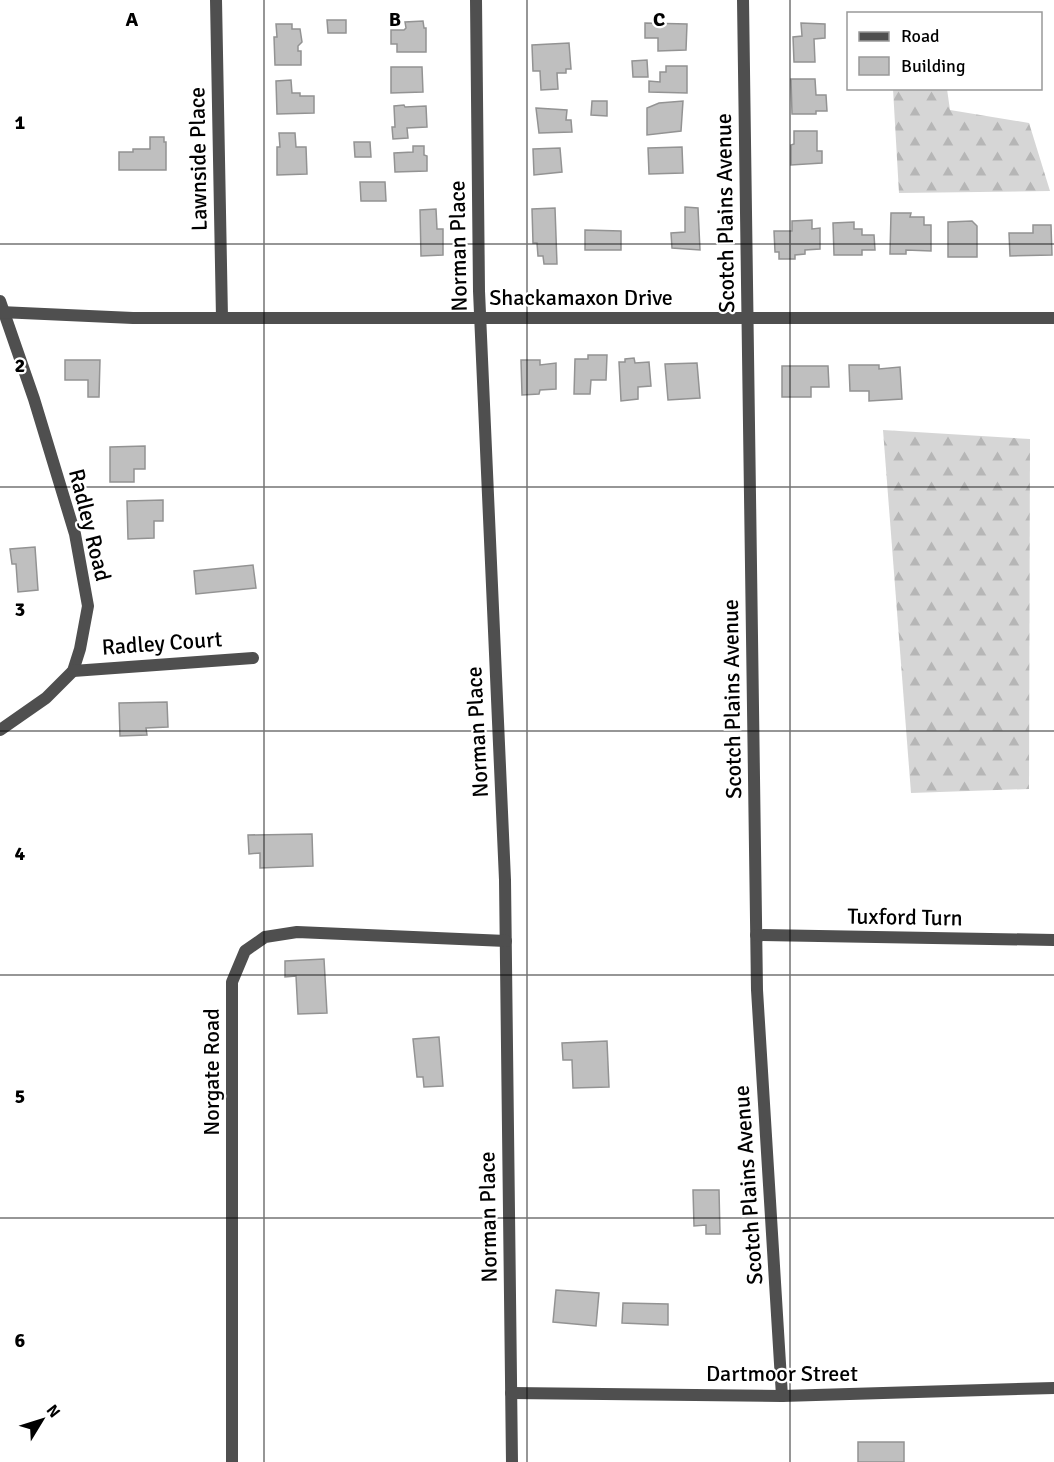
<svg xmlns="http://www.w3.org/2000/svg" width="1054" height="1462" font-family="Signika,sans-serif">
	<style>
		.forest { fill: url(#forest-firs) }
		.building { fill: #bfbfbf; stroke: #939393; stroke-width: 1.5 }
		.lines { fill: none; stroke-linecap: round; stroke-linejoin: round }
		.street { stroke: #4f4f4f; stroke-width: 12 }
		.grid { fill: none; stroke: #000; stroke-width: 1.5; stroke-opacity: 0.55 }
		.labels { text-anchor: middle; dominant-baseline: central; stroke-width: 4.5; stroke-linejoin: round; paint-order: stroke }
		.street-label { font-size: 22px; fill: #000; stroke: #fff }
		.grid-label { font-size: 20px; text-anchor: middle; font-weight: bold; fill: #000; stroke: #fff; stroke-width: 4.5; stroke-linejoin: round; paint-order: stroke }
	</style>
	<defs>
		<pattern id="forest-firs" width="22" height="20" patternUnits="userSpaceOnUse" patternTransform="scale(1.5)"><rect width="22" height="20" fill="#d6d6d6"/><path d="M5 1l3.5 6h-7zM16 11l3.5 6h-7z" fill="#b6b6b6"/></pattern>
	</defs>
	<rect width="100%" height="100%" fill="#fff"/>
	<g class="forest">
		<polygon points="893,89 947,89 950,110 1029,123 1050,191 899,193"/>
		<polygon points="883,430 1030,439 1029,789 911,793"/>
	</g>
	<g class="building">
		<polygon points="327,20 346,20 346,33 328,33"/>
		<polygon points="423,21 424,28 426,28 426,52 397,52 397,44 391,44 391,30 404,30 406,28 405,22"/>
		<polygon points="645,23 687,24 686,50 658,51 658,38 645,38"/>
		<polygon points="801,23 825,24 825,38 814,39 815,62 794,62 793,37 802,36"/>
		<polygon points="276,24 292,24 292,29 300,29 302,42 298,46 298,51 301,51 301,65 275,65 274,37 277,37"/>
		<polygon points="569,43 571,69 566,69 566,73 557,73 558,89 541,90 540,71 533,71 532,45"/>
		<polygon points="647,60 648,77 633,77 632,61"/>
		<polygon points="666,66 687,66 687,93 649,92 649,81 660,82 660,72 666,72"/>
		<polygon points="391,67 422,67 423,92 391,93"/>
		<polygon points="791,79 815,79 816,95 826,95 827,111 816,111 816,114 792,114"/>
		<polygon points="291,80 292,93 300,93 300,96 314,96 314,113 277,114 276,81"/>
		<polygon points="592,101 607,101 607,116 591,115"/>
		<polygon points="683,101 681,131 647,135 647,108 659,103"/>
		<polygon points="404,105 405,107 426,106 427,127 407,128 408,138 393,139 392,127 395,127 394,106"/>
		<polygon points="536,108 567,110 566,120 571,120 572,132 539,133"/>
		<polygon points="794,131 817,131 817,151 822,151 822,163 791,165 791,145 794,144"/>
		<polygon points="279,133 295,133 296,147 306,147 307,174 277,175 277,147 280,147"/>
		<polygon points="150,137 164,137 164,142 166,142 166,170 119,170 119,152 133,152 133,149 150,149"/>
		<polygon points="354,142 370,142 371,157 355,157"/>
		<polygon points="413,146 424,146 424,155 427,156 427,171 395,172 394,153 413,152"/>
		<polygon points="682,147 683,173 649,174 648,148"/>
		<polygon points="560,148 562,172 534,175 533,149"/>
		<polygon points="360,182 385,182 386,201 361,201"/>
		<polygon points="685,207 698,208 700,250 672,248 671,233 685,232"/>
		<polygon points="555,208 557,264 544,264 543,256 538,256 537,243 533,243 532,209"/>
		<polygon points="436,209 437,229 443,229 443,255 421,256 420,210"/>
		<polygon points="891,213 911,213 910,217 924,217 924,225 931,225 931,251 906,250 906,254 890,254"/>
		<polygon points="812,220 812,229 820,228 820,249 805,250 805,254 795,255 795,259 779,259 779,252 775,252 774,231 792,231 792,221"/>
		<polygon points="972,221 977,226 977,257 948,257 948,222"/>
		<polygon points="854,222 854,229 862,229 862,235 874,235 875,250 862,250 862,255 834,255 833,223"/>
		<polygon points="1033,225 1051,225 1052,255 1010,256 1009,233 1033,233"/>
		<polygon points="585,230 621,231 621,250 585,250"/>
		<polygon points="588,355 607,355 606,380 591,380 590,394 574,394 575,359 588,359"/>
		<polygon points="634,358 635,363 649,362 651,386 638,387 638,399 621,401 619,362 625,362 625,359"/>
		<polygon points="65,360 100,360 99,397 88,397 88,380 65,380"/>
		<polygon points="521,360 540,360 540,365 556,363 556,389 540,390 539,394 522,395"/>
		<polygon points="697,363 700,398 668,400 665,364"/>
		<polygon points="849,365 879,365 879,369 900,367 902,399 869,401 869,391 850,391"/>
		<polygon points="782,366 828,366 829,387 811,387 811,397 782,397"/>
		<polygon points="145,446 145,469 134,469 134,482 110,482 110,447"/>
		<polygon points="163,500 163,521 154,521 154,538 128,539 127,501"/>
		<polygon points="35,547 38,590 18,592 16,564 12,564 10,549"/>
		<polygon points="253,565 256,588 196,594 194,571"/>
		<polygon points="167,702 168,727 146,728 147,735 120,736 119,703"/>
		<polygon points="312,834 313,866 260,868 260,853 249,854 248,835"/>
		<polygon points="324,959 327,1013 298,1014 296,976 285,977 285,961"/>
		<polygon points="439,1037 443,1086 424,1087 423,1077 417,1077 413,1039"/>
		<polygon points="607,1041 609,1087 573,1088 572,1060 563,1060 562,1043"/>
		<polygon points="693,1190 719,1190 720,1234 706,1234 706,1225 694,1226"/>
		<polygon points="556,1290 599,1293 596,1326 553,1322"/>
		<polygon points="623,1303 668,1304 668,1325 622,1323"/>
		<rect x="858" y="1442" width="46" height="20"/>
	</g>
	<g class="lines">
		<g class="street">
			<polyline points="216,0 222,318"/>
			<polyline points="476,0 479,291 505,880 512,1462"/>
			<polyline points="743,0 757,990 782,1396"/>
			<polyline points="0,301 34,399 75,534 88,606 80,649 73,671 46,698 0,730"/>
			<polyline points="0,312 133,318 1054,318"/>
			<polyline points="73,671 253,658"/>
			<polyline points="756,935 1054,940"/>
			<polyline points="511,1393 782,1396 1054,1388"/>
			<polyline points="232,1462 232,982 245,951 265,937 297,932 506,941"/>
		</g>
	</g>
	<path class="grid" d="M 264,0 L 264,1462M 527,0 L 527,1462M 790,0 L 790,1462M 0,244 L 1054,244M 0,487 L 1054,487M 0,731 L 1054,731M 0,975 L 1054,975M 0,1218 L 1054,1218"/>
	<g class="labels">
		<g class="street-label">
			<text transform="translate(198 159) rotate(-91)">Lawnside Place</text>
			<text transform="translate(725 213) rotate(-91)">Scotch Plains Avenue</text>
			<text transform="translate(458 246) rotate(-91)">Norman Place</text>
			<text x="581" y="297">Shackamaxon Drive</text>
			<text transform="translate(90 525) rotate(76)">Radley Road</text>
			<text transform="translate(162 643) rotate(-4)">Radley Court</text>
			<text transform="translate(732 699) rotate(-91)">Scotch Plains Avenue</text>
			<text transform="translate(477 732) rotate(-93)">Norman Place</text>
			<text transform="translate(905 917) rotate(1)">Tuxford Turn</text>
			<text transform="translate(211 1072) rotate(-90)">Norgate Road</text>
			<text transform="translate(748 1185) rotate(-94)">Scotch Plains Avenue</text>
			<text transform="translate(488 1217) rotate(-91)">Norman Place</text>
			<text x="782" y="1373">Dartmoor Street</text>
		</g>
	</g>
	<g class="grid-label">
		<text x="132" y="26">A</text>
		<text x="395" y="26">B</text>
		<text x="659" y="26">C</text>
		<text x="20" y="129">1</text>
		<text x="20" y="372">2</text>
		<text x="20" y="616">3</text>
		<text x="20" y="860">4</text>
		<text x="20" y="1103">5</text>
		<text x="20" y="1347">6</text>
	</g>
	<rect x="847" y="12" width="195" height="78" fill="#ffffff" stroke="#999999" stroke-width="1.5"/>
	<rect x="859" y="32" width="30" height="9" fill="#4f4f4f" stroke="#999999" stroke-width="1.5"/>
	<text x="901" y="42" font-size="18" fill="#000000">Road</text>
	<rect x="859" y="57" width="30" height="18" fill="#bfbfbf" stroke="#999999" stroke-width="1.5"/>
	<text x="901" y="72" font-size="18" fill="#000000">Building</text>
	<g transform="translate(42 1420) rotate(52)" stroke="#ffffff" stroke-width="4.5" paint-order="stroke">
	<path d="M0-4.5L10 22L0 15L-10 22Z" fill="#000000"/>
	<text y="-9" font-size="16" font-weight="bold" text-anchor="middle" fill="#000000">N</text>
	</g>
</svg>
